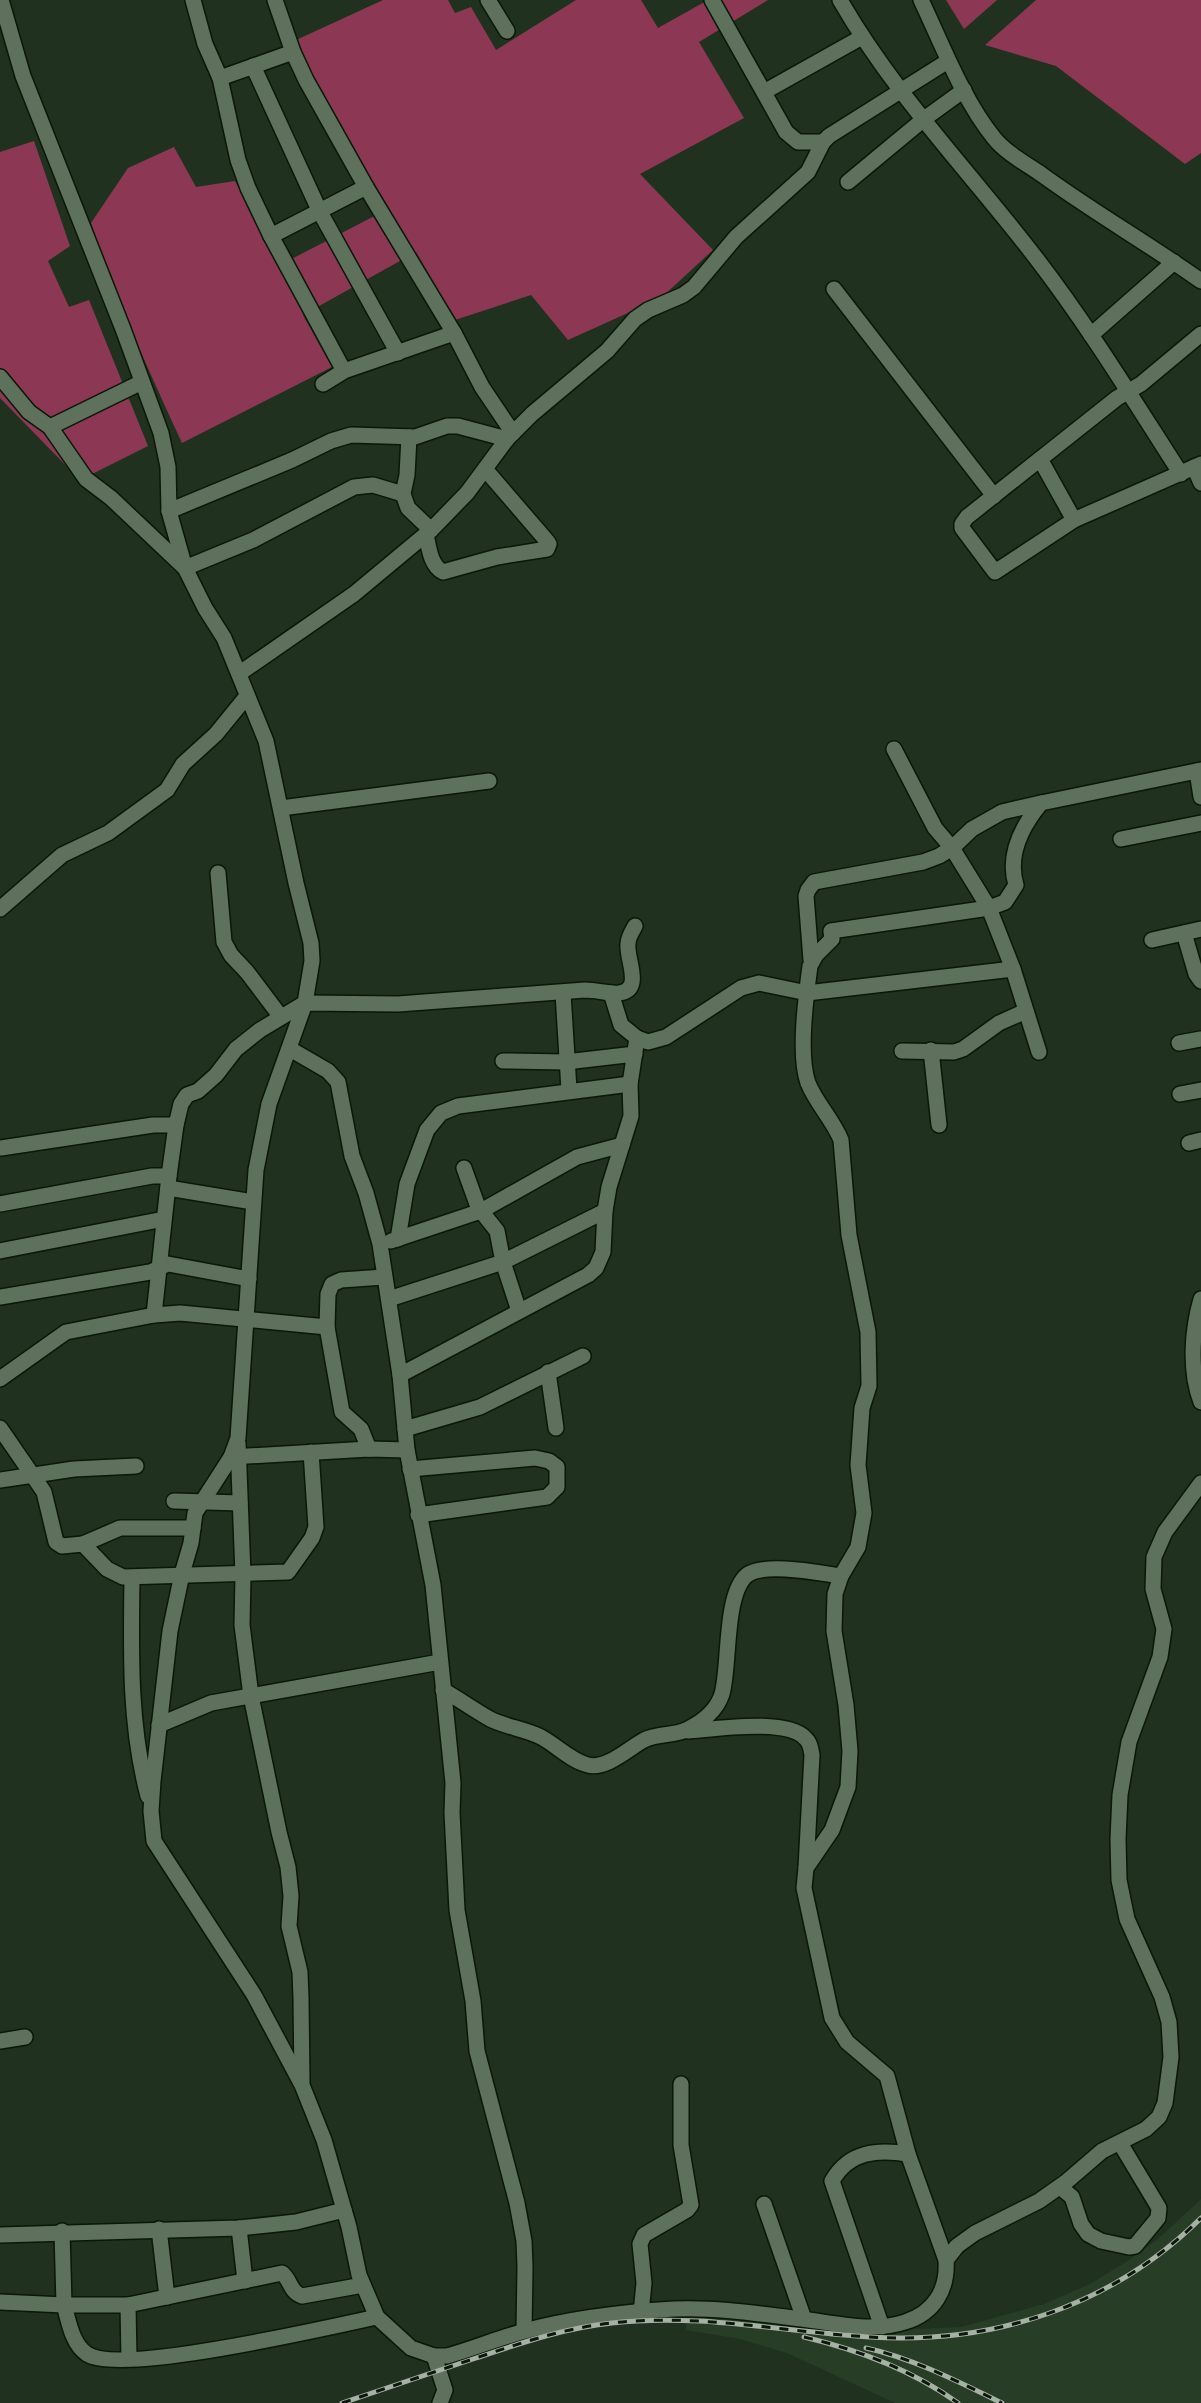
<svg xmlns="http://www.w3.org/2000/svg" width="1201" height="2403" font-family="'Exo 2',sans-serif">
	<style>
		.built { fill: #273d26 }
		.forest { fill: #8c3854 }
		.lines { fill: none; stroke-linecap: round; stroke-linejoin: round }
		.minor-casing { stroke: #091808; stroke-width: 18 }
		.minor { stroke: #5e715c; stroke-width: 15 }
		.rail-casing { stroke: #a4b1a3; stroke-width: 5 }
		.rail { stroke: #0f160f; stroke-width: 3; stroke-dasharray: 9; stroke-linecap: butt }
	</style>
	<rect width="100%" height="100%" fill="#20311f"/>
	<polygon class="built" points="1201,2199 1201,2403 895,2403 787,2353 740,2339 686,2330 687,2314 877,2331 961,2327 1044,2304 1090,2284 1129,2260 1158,2239"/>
	<g class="forest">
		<path d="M 383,0 L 448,0 L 455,13 L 471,7 L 496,50 L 576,0 L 641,0 L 658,28 L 708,0 L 768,0 L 699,42 L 744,118 L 640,174 L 713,250 L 661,298 L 568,340 L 531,295 L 455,320 L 416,252 L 303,315 L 332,367 L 182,443 C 149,371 115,298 91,223 L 128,168 L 174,147 L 196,187 L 235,181 L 280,265 L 386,210 L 314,84 L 294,41 Z"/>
		<polygon points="946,0 997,0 964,29"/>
		<polygon points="1036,0 1201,0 1201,153 1185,164 1056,66 985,45"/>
		<polygon points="34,141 70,246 48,261 69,307 89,300 148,446 80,480 0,398 0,152"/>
	</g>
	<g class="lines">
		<defs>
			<g id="minor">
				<path d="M 1,0 L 23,76 L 123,329 L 161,433 L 168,467 L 169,511 L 185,568 L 205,608 L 224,638 L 266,741 L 296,883 L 311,943 L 312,961 L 305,1003 L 269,1104 L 256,1170 L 238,1438 L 231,1457 L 195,1513 L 191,1543 L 182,1574 L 170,1631 L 153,1781 L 151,1811 L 154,1841 L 254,1995 L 302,2085 L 324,2140 L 349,2227 L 359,2275 L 377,2317 L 411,2348 L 434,2356 L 447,2356 C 473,2349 498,2338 525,2331 C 571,2318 626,2312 674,2309 C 716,2307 760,2314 801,2319 C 835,2323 872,2333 905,2322 C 934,2313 948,2290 946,2260 L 908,2154 L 887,2076 L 847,2042 L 832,2018 L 804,1888 L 806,1868 L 832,1830 L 848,1787 L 850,1751 L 846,1705 L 834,1631 L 835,1594 L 841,1576 L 858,1547 L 864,1513 L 858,1465 L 862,1408 L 869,1386 L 868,1332 L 849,1235 L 841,1140 C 833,1120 816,1103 808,1083 C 798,1055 806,996 810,966 L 816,955 L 832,939 L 831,931 L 989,908 L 1005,902 L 1016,885 C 1007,855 1022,826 1041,803 L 1201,770"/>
				<polyline points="193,0 205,44 220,78 238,160 248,188 271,236 344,371"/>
				<polyline points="275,0 293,52 306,80 366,187 454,333 482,387 513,433"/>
				<polyline points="488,0 507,31"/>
				<polyline points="712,0 786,132 798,142 823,142"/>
				<path d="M 840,0 C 894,94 970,172 1036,258 C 1089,327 1134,401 1181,474"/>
				<path d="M 921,0 C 942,44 963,100 994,138 C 1006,153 1025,163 1041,174 C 1093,212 1149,244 1201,281"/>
				<polyline points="253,66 320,212 398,353"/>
				<polyline points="220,78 293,52"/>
				<polyline points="764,92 862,37"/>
				<polyline points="848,182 924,119 964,90"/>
				<polyline points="271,236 366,187"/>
				<polyline points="834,289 994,496"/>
				<polyline points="1201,334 1141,384 1117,398 967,517 962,524 962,528 995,572 1074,520 1201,464"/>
				<polyline points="1091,335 1174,262"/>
				<polyline points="0,377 29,412 50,427 86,479 111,498 185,568 253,540 354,487 373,485 403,494"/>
				<polyline points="323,384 344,371 454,333"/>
				<polyline points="50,427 142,382"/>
				<polyline points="409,437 407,475 403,494 408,508 431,530"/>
				<polyline points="1040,459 1074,520"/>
				<polyline points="1194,467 1201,483"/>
				<polyline points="169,511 292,460 331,441 351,435 415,437 447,426 458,426 507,439"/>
				<path d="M 426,534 C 429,547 430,565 443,572 L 497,557 L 547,549 L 549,544 L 547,541 L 485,469"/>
				<polyline points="240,673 354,594 431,530 467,493 507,439 532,414 607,351 635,319 648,310 683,295 694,287 736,237 808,172 823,142 829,136 948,61"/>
				<polyline points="894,749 935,828 952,848 989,908 1013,969 1039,1052"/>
				<polyline points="1197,771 1201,797"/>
				<polyline points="281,808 489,781"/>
				<polyline points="1121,839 1201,823"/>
				<polyline points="218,873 224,942 231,955 247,972 281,1017"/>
				<polyline points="0,909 62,855 108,833 167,790 183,764 216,734 247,696"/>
				<polyline points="1184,933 1196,974 1201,981"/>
				<polyline points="1152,940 1201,929"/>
				<polyline points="811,960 806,896 808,890 814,882 923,862 939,856 952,848 972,829 1002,812 1041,803"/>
				<polyline points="563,993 569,1090"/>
				<polyline points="611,993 621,1025 637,1038 648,1042 666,1037 741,988 759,983 807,993 1013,969"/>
				<polyline points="1179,1043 1201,1039"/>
				<polyline points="290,1049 328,1071 338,1082 352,1156 366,1193 380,1244 400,1375 407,1450 433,1585 453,1783 452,1813 457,1910 473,2001 477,2051 517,2203 524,2241 525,2267 524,2331"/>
				<polyline points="931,1050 939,1125"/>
				<polyline points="902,1051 954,1052 963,1049 999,1023 1026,1011"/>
				<polyline points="503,1061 566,1062 635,1054"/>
				<polyline points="1180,1094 1201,1090"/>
				<polyline points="1189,1143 1201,1140"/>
				<polyline points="1,1148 153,1125 176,1125"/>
				<polyline points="464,1168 478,1207 497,1231 503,1262 519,1311"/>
				<polyline points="168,1188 253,1202"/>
				<polyline points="0,1204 152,1176 169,1176"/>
				<polyline points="398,1239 407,1184 427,1130 441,1113 458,1106 630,1084"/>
				<polyline points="391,1241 481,1211 577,1157 622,1145"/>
				<polyline points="0,1251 164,1219"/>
				<polyline points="0,1297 150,1272 168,1264 249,1279"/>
				<polyline points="389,1299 503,1262 605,1211"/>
				<path d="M 1201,1299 C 1192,1330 1189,1371 1201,1402"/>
				<path d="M 154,1315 L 169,1176 L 176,1125 L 181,1104 L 187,1095 L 198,1091 L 216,1075 L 236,1049 L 260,1030 L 305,1003 L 398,1004 L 585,990 C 597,990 608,994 619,993 C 644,990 626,959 628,944 C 628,937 632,932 635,926"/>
				<polyline points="327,1327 342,1412 361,1429 369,1449"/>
				<polyline points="548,1372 556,1428"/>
				<polyline points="400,1375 588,1275 596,1268 603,1252 605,1211 609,1187 631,1116 630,1084 637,1038"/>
				<polyline points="0,1379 66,1332 154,1315 180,1313 327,1327 328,1294 332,1284 341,1280 384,1277"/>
				<polyline points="0,1428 44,1492 56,1542 62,1546 83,1544 107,1569 123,1577 288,1572 312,1538 316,1527 311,1452"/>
				<polyline points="405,1429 480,1407 583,1356"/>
				<polyline points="238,1443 243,1575 242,1625 251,1696 279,1832 288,1867 291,1896 289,1926 300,1972 301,1998 302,2082"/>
				<polyline points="231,1457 369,1449 407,1450"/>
				<polyline points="410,1469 535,1458 549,1461 557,1467 557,1487 547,1497 418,1515"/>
				<polyline points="0,1480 74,1469 136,1466"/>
				<polyline points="174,1501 240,1503"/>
				<polyline points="83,1544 120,1528 193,1528"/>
				<path d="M 132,1578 C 131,1652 129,1724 148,1796"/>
				<path d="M 443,1690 C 459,1699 474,1710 490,1719 C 506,1727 525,1729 541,1737 C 556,1745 571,1761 588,1765 C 606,1770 629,1748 644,1740 C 658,1733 676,1736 688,1729 C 702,1722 717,1710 722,1694 C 730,1666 724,1594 747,1575 C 764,1562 820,1573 841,1576"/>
				<polyline points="159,1725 211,1703 440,1662"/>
				<path d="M 688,1731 C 714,1729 787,1718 805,1738 C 810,1742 811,1749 812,1755 L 806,1868"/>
				<polyline points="0,2041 25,2037"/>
				<polyline points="1060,2187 1072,2197 1081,2224 1088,2234 1101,2241 1129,2247 1135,2246 1158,2218 1159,2208 1120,2143"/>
				<polyline points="764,2204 804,2319"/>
				<polyline points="239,2228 245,2281"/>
				<polyline points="159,2229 167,2297"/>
				<path d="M 62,2231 L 64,2305 L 128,2305 L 282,2273 C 291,2280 289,2291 302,2296 L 363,2285"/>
				<polyline points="0,2235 239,2228 296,2222 344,2210"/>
				<polyline points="946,2260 957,2246 975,2233 1039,2201 1066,2182 1102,2151 1146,2129 1159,2117 1165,2103 1171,2057 1169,2022 1162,1997 1127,1919 1119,1880 1118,1839 1120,1795 1129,1742 1160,1657 1164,1629 1153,1589 1154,1557 1165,1532 1201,1483"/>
				<path d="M 0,2302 L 64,2305 C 69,2322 72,2344 87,2354 C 119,2376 330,2327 377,2317"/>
				<polyline points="128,2305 129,2359"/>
				<polyline points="641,2313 644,2283 640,2244 644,2235 687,2210 691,2205 681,2145 681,2084"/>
				<path d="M 882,2327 L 832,2181 C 849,2151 878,2149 908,2154"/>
				<polyline points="434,2356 445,2390 440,2403"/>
			</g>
		</defs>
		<use href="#minor" class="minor-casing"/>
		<use href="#minor" class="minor"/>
		<defs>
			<g id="rail">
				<path d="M 804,2337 C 859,2350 912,2370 958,2403"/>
				<path d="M 866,2348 C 912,2358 959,2382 1002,2403"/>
				<path d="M 342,2403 C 387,2388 431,2373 476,2358 C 521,2343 564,2328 612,2323 C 699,2313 783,2332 870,2337 C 993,2345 1112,2306 1201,2218"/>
			</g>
		</defs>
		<use href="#rail" class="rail-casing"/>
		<use href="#rail" class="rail"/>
	</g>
</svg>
